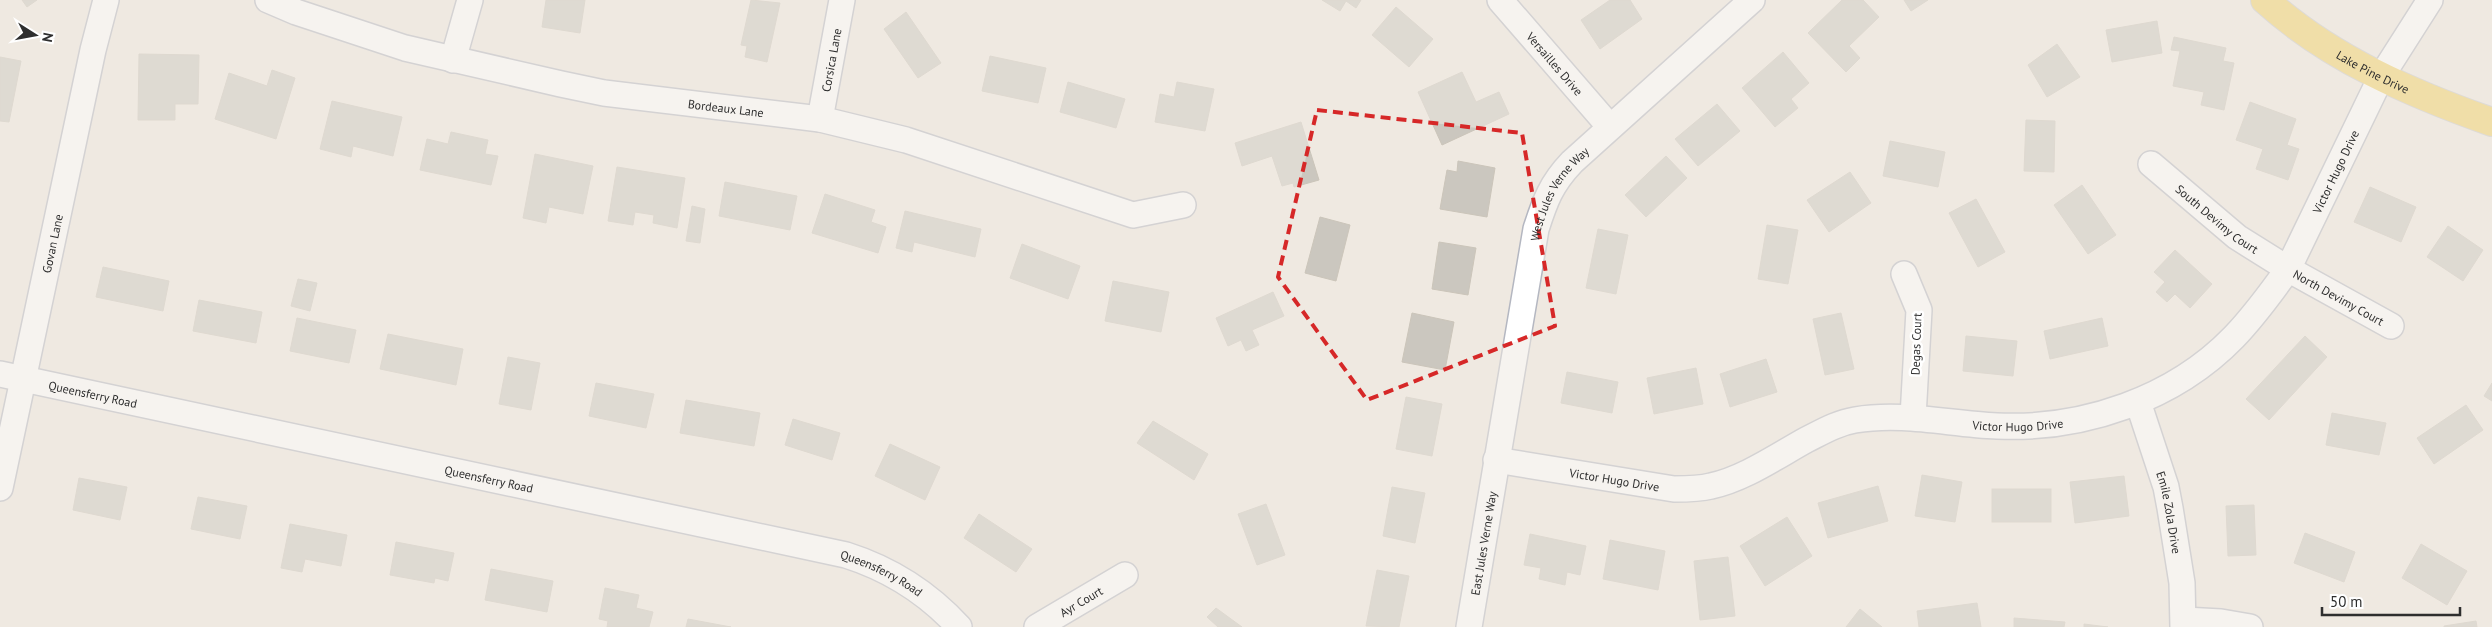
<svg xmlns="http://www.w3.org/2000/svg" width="2492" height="627" font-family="'PT Sans',sans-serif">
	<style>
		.building { fill: #cbc7bf; stroke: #cbc5ba }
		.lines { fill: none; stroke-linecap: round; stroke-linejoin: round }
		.minor-casing { stroke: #b4b7c1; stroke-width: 28 }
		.major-casing { stroke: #c9c9c9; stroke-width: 30 }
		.minor { stroke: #fff; stroke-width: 25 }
		.major { stroke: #f2d163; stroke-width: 28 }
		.marked { fill: none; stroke: #d62828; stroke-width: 4; stroke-dasharray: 10 6; stroke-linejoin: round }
		.labels { text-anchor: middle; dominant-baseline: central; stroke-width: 5; stroke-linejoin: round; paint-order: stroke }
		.street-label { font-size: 12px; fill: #2e2e2e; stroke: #fff }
	</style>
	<rect width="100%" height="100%" fill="#efe9e1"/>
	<g class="building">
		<polygon points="22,0 37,0 27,7"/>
		<polygon points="546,0 585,0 580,33 542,27"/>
		<polygon points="751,0 780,3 767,62 745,57 747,46 741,45"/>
		<polygon points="1322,0 1361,0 1356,8 1346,1 1340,11"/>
		<polygon points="1610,0 1630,0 1642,19 1600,49 1581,20"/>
		<polygon points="1842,0 1863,0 1879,17 1849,46 1860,58 1846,72 1808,33"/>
		<polygon points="1904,0 1928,0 1911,11"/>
		<polygon points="1396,7 1433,39 1409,67 1372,35"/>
		<polygon points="906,12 941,63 918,78 884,29"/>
		<polygon points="2157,21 2162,53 2112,62 2106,30"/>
		<polygon points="2174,37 2226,48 2223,61 2234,63 2224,110 2201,105 2204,92 2173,86 2180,51 2171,50"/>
		<polygon points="2057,44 2080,77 2047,97 2028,65"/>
		<polygon points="1783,52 1809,83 1791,99 1798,108 1775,127 1742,88"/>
		<polygon points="139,54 199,55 198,104 175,104 175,120 138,120"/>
		<polygon points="990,56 1046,68 1038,103 982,91"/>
		<polygon points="0,57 21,61 9,122 0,121"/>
		<polygon points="272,70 295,78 276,139 215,119 229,73 267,86"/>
		<polygon points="1462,72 1476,102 1499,92 1509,114 1442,145 1418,92"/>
		<polygon points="1068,82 1125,99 1116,128 1060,112"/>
		<polygon points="1177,82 1214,89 1205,131 1155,122 1160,94 1174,97"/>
		<polygon points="332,101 402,117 393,156 353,146 351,157 320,149"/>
		<polygon points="2250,102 2296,119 2287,145 2299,149 2288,180 2256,169 2263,149 2236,140"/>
		<polygon points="1717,104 1740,131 1698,166 1675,139"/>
		<polygon points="2026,120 2055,121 2054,172 2024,171"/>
		<polygon points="1301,122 1319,180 1294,187 1293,183 1282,186 1272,156 1242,166 1235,143"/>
		<polygon points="451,132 488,140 485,154 498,156 491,185 420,170 427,139 448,144"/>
		<polygon points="1890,141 1945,152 1938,187 1883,176"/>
		<polygon points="535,154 593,166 583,214 549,207 546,223 523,218"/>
		<polygon points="1666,156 1687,178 1646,217 1625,195"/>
		<polygon points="1458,161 1495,168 1487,217 1440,209 1447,170 1457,172"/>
		<polygon points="617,167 685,178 677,228 653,223 654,215 635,212 633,225 608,221"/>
		<polygon points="1850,172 1871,203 1829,232 1807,200"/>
		<polygon points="725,182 797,196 790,230 719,216"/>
		<polygon points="2082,185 2116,235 2088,254 2054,205"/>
		<polygon points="2370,187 2416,207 2401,242 2354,222"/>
		<polygon points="825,194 875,210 871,222 886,227 878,253 812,233"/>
		<polygon points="1976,199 2005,252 1978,267 1949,213"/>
		<polygon points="692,206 705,209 700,243 686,241"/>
		<polygon points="905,211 981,229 975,257 914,242 912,252 896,248"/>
		<polygon points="1320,217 1350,225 1336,281 1305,273"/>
		<polygon points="1767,225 1798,230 1788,284 1758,279"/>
		<polygon points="2448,226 2483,250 2463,281 2427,257"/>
		<polygon points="1598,229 1628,235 1616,294 1586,288"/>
		<polygon points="1439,242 1476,248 1468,295 1432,289"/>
		<polygon points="1022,244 1080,266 1068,299 1010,278"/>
		<polygon points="2175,250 2212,284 2190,308 2175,294 2167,302 2156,292 2165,282 2154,272"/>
		<polygon points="103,267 169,281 163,311 96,297"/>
		<polygon points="298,279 317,283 310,311 291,306"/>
		<polygon points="1113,281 1169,292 1161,332 1105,321"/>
		<polygon points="1273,292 1284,316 1252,330 1259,345 1246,351 1241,340 1228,346 1216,318"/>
		<polygon points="199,300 262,312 256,343 193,331"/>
		<polygon points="1412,313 1454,322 1445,370 1402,362"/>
		<polygon points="1841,313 1854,369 1825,375 1813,319"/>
		<polygon points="297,318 356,330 349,363 290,351"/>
		<polygon points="2102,318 2108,346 2050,359 2044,331"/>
		<polygon points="388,334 463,349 456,385 380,369"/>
		<polygon points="1966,336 2017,341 2013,376 1963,371"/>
		<polygon points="2305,336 2327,357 2269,420 2246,399"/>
		<polygon points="508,357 540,363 531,410 499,404"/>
		<polygon points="1766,359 1777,392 1730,407 1720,374"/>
		<polygon points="1696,368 1703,404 1654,414 1647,378"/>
		<polygon points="1567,372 1618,382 1612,413 1561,403"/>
		<polygon points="596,383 654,394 646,428 589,416"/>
		<polygon points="2492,383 2492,401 2484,396"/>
		<polygon points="1406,397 1442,404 1432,456 1396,449"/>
		<polygon points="686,400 760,413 754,446 680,433"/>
		<polygon points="2466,405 2483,430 2434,464 2417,438"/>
		<polygon points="2332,413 2386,423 2379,455 2326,445"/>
		<polygon points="793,419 840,433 832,460 785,445"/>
		<polygon points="1153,421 1208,454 1194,480 1137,443"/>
		<polygon points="890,444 940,467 925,500 875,476"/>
		<polygon points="1922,475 1962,482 1955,522 1915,516"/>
		<polygon points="2124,476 2129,516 2075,523 2070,482"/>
		<polygon points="79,478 127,487 120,520 73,510"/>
		<polygon points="1878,486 1888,521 1828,538 1818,503"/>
		<polygon points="1392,487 1425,493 1415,543 1383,536"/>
		<rect x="1992" y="489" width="59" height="33"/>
		<polygon points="198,497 247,506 240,539 191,529"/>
		<polygon points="1266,504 1285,555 1257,565 1238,514"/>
		<polygon points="2254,505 2256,555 2228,556 2226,506"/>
		<polygon points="979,514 1032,549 1016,572 964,538"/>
		<polygon points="1787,517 1812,556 1765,586 1740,546"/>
		<polygon points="290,524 347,535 341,566 305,559 302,572 281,568"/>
		<polygon points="2305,533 2355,552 2344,582 2294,563"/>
		<polygon points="1530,534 1586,546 1580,575 1567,572 1565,585 1539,579 1541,568 1524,565"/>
		<polygon points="1610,540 1665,551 1658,590 1603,579"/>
		<polygon points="396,542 454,553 448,581 435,578 434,583 390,575"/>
		<polygon points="2421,544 2467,571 2447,605 2402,578"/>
		<polygon points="1728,557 1735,616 1700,620 1694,561"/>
		<polygon points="491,569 553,581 547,612 485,600"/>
		<polygon points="1377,570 1409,576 1399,627 1366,626"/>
		<polygon points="605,588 639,595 636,608 653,612 649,627 607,627 608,621 599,619"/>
		<polygon points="1977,603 1981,627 1919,627 1917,611"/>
		<polygon points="1216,608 1242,627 1218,627 1207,617"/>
		<polygon points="1860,609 1882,627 1846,627"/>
		<polygon points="2014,618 2065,622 2064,627 2014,627"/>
		<polygon points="688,619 731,627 686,627"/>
		<polygon points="2476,621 2477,627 2444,627 2444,626"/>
		<polygon points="2084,624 2108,627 2084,627"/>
	</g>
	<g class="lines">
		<defs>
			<g id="minor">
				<path id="s1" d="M 268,0 L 296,12 L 405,48 L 561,84 L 604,93 L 820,119 L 906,140 L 1133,215 L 1183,205"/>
				<path id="s2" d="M 1500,0 L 1610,127"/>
				<polyline points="453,60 470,0"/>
				<path id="s3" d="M 820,119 L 842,0"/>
				<path id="s4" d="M 2151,164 L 2237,237 L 2288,269 L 2391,326"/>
				<polyline points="1904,274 1919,310 1913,417"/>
				<path id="s5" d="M 0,374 L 846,555 C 890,569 927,592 959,627"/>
				<path id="s6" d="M 2138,402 L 2166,487 L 2170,508 L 2182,583 L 2183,627"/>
				<path id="s7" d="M 1496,460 L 1674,489 C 1686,489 1699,489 1711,486 C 1744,479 1777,456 1806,440 C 1822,432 1837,423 1855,420 C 1903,412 1949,424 1997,426 C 2083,430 2174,399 2234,337 C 2254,316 2271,293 2288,269 L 2381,77 L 2430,0"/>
				<path id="s8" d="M 0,488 L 93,50 L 106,0"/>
				<polyline points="2184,620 2221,622 2250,627"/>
				<path id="s9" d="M 1037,627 L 1125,575"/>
				<path id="s10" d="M 1469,627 L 1536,229 C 1545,201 1551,184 1572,162 L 1752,0"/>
			</g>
			<g id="major">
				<path id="s11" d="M 2265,0 C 2329,58 2412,94 2492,122"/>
			</g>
		</defs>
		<use href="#minor" class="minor-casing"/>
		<use href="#major" class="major-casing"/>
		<use href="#minor" class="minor"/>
		<use href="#major" class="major"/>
	</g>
	<path d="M0 0H2492V627H0ZM 1317,110 L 1522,133 L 1555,326 L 1367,400 L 1278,277 Z" fill="#efe9e1" fill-opacity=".55" fill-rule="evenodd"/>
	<path class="marked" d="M 1317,110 L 1522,133 L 1555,326 L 1367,400 L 1278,277 Z"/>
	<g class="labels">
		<g class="street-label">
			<text stroke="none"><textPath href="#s3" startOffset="60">Corsica Lane</textPath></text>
			<text stroke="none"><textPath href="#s2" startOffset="84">Versailles Drive</textPath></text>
			<text stroke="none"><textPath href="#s11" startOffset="130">Lake Pine Drive</textPath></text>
			<text stroke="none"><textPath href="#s1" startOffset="472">Bordeaux Lane</textPath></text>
			<text stroke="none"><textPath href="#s7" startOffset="975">Victor Hugo Drive</textPath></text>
			<text stroke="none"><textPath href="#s10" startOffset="446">West Jules Verne Way</textPath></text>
			<text stroke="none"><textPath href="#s4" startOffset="86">South Devimy Court</textPath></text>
			<text stroke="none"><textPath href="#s8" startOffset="250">Govan Lane</textPath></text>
			<text stroke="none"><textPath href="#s4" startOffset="231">North Devimy Court</textPath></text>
			<text transform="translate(1916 344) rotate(-88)">Degas Court</text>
			<text stroke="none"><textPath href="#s5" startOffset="95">Queensferry Road</textPath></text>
			<text stroke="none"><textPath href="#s7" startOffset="540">Victor Hugo Drive</textPath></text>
			<text stroke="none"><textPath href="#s5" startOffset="500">Queensferry Road</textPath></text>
			<text stroke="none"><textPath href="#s7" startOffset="120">Victor Hugo Drive</textPath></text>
			<text stroke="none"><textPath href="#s6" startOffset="115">Emile Zola Drive</textPath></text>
			<text stroke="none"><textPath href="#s10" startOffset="85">East Jules Verne Way</textPath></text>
			<text stroke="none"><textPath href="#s5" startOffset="905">Queensferry Road</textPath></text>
			<text stroke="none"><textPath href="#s9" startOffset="51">Ayr Court</textPath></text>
		</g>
	</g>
	<g transform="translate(35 35) rotate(101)" stroke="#ffffff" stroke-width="4" paint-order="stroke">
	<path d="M0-4L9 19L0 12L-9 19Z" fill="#2e2e2e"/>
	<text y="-8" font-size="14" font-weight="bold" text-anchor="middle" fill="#2e2e2e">N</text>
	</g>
	<path d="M2322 607v8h138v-8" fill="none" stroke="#2e2e2e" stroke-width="2.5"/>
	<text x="2330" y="607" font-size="15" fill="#2e2e2e" stroke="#ffffff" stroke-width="4" paint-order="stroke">50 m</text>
</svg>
